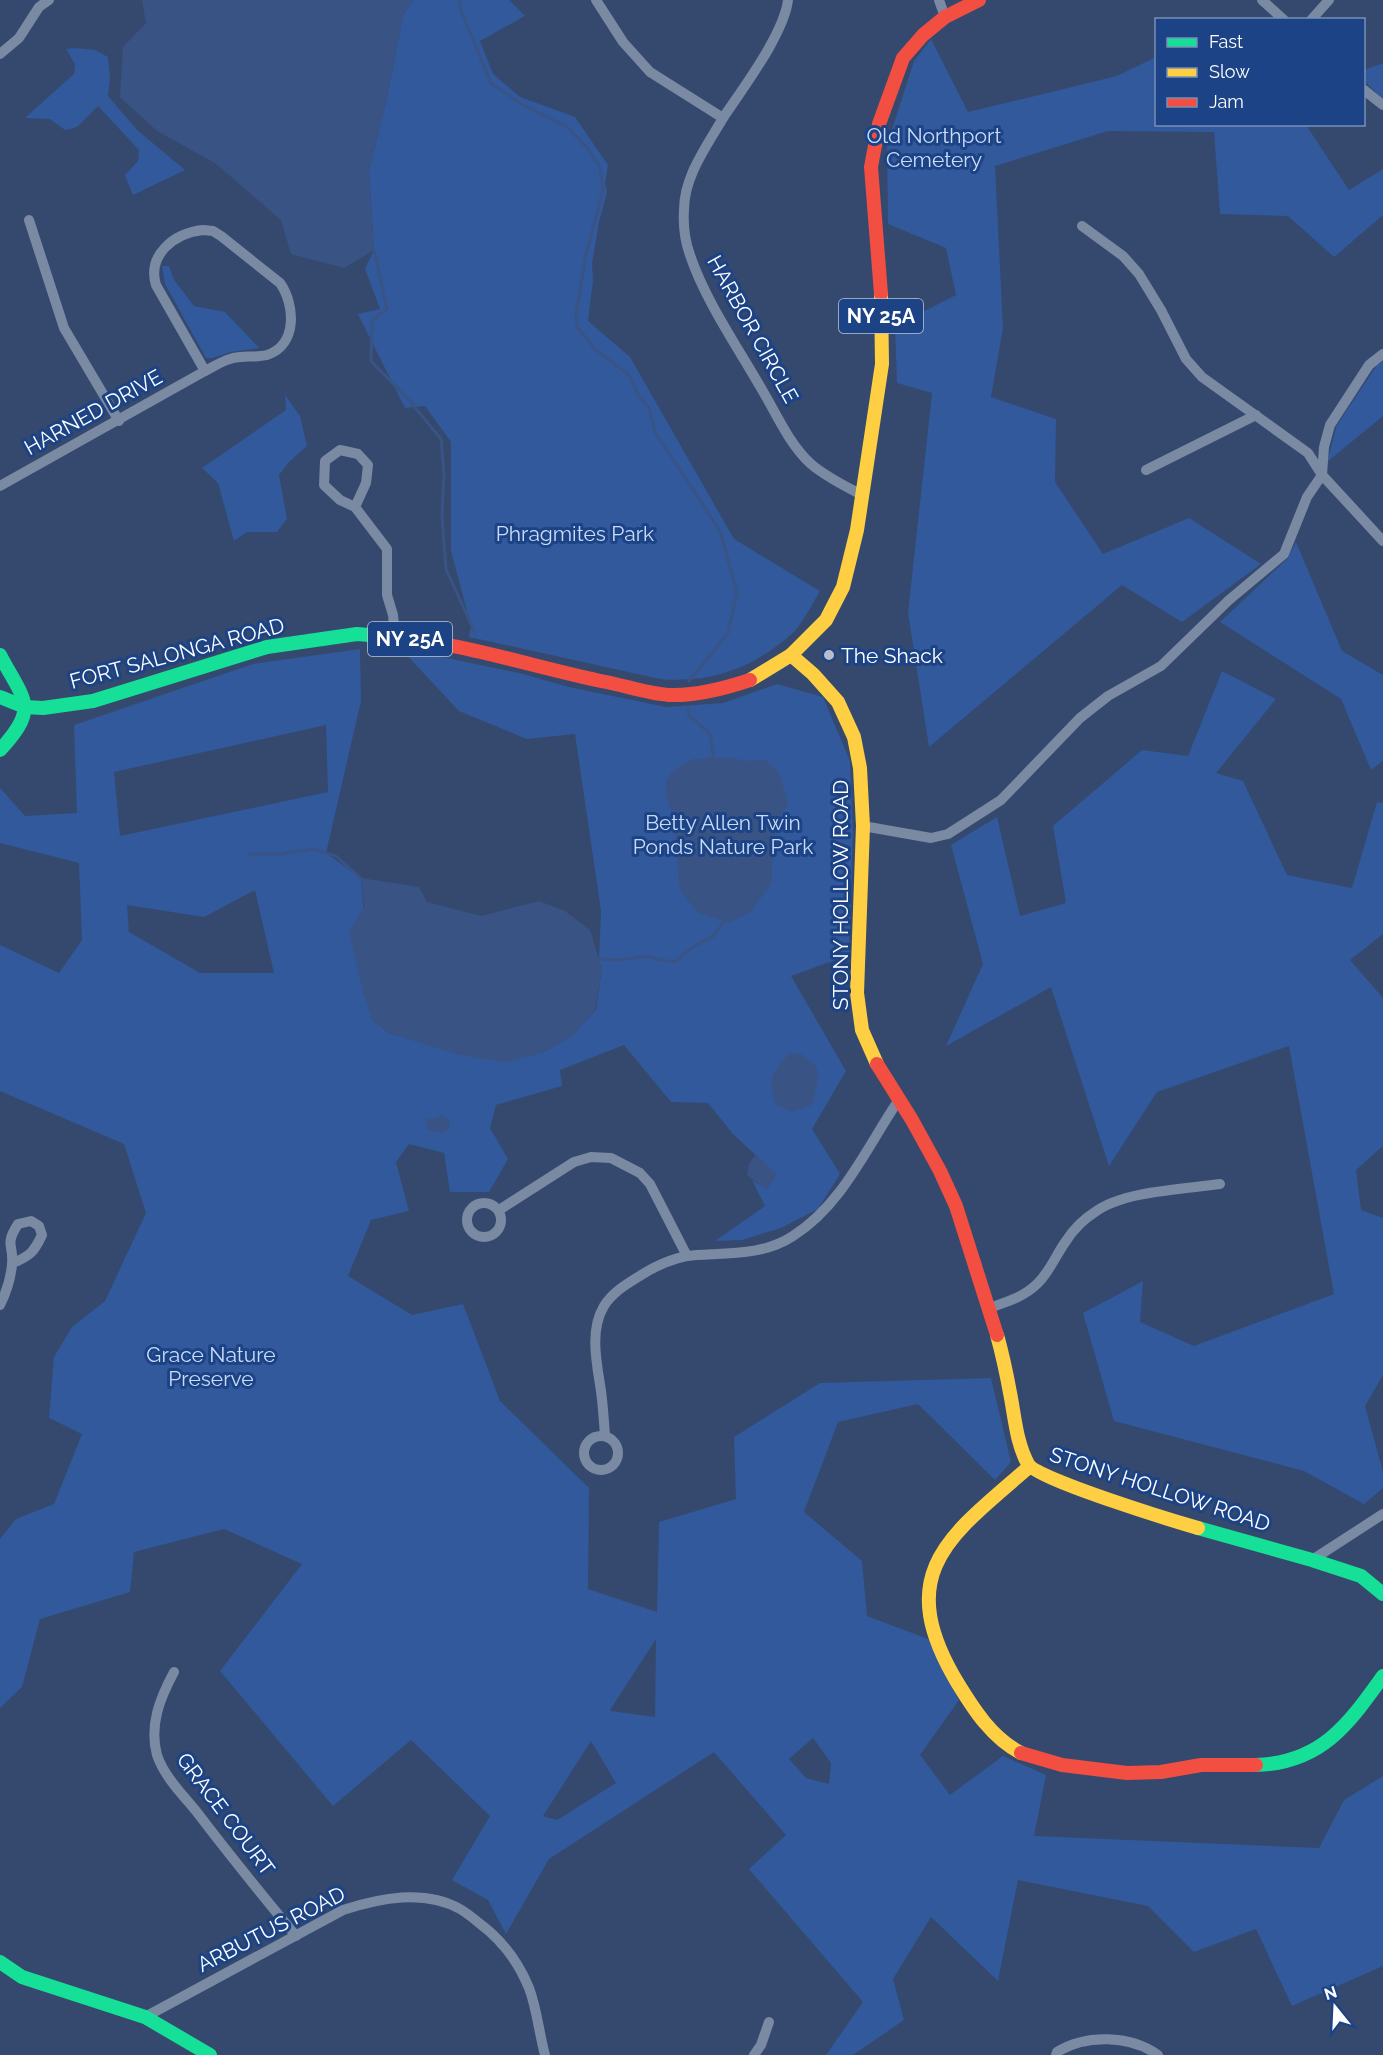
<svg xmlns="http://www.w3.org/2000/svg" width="1383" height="2055" font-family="Raleway,sans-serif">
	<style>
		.green { fill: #31599c; fill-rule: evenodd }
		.water { fill: #395484 }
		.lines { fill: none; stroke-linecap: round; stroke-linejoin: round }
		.stream { stroke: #395484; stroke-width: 3 }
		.street { stroke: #7b8aa3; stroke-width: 10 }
		.fast { stroke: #16e098; stroke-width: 14 }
		.slow { stroke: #ffcf43; stroke-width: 14 }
		.jam { stroke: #f24e42; stroke-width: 14 }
		.poi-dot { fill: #b8bfcc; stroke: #1c4385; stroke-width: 2 }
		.labels { text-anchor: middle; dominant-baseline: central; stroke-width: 6; stroke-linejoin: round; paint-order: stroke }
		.shield { fill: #1c4385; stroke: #bbc7da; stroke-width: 1.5 }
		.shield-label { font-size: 20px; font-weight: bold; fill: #fff }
		.park-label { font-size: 21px; fill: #c9dbf8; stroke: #1c4385 }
		.street-label { font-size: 21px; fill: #fff; stroke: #1c4385 }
		.poi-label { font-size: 21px; fill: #fff; stroke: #1c4385; text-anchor: start }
	</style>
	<rect width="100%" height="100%" fill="#34496d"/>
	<g class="green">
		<path d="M 413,0 L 509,0 L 525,16 L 480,41 L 493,74 L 520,97 L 575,117 L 608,165 L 605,183 L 607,192 L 599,222 L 592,264 L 593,280 L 588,321 L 630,357 L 734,539 L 820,591 C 813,603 807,615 798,627 C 792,635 782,642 774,648 C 740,673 702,683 660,679 L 469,637 L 471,626 L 451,551 L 451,442 L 425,406 L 405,408 L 358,314 L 380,309 L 365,269 L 374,250 L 369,171 L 386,102 L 403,15 Z"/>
		<polygon points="931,39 968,112 1117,76 1156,57 1156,124 1306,125 1349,190 1383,169 1383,215 1334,257 1288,216 1220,214 1214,132 1108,131 995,166 1003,328 991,397 1056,419 1055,482 1103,554 1189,518 1261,564 1182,622 1122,585 929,747 908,613 932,393 897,383 895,326 956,295 946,248 888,224 887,145 914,61"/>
		<polygon points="74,48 95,50 108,57 110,78 108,96 137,130 185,170 133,195 125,175 138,161 139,150 98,106 77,127 65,130 50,119 25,118 74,74 75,64 66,49"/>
		<polygon points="1383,63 1383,99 1364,81 1364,70"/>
		<polygon points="162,266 169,266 174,280 194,306 225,312 259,348 231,352 212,358 206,358 165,284"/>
		<polygon points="1383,362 1383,416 1327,462 1337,425 1377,365"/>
		<polygon points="285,395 300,416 307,446 289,462 279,475 287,519 277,532 247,532 234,541 218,483 202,468 286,410"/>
		<polygon points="1296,542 1342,651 1383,675 1383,761 1371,770 1341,699 1220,622 1288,558"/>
		<path d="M 400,648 L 523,674 L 569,687 L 666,707 L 723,703 L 777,684 L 823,697 L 850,761 L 853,832 L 849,955 L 791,976 L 846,1071 L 812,1129 L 840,1174 L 818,1209 L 781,1228 L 742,1240 L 715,1241 L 765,1206 L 752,1180 L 767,1189 L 776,1174 L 733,1134 L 708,1103 L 671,1102 L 624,1045 L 560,1070 L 562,1086 L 496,1105 L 490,1128 L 508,1159 L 489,1192 L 450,1192 L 444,1153 L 409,1144 L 396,1162 L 409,1211 L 371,1220 L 348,1276 L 412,1315 L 463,1304 L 500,1401 L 589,1488 L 588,1589 L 657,1612 L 659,1522 L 736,1499 L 734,1437 L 820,1383 L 991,1378 L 1011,1462 L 995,1480 L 918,1404 L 838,1422 L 804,1512 L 862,1561 L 867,1616 L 928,1639 L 959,1700 L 920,1755 L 950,1795 L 1003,1756 L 1046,1775 L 1034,1836 L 1319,1848 L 1344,1800 L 1383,1776 L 1383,1966 L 1292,2006 L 1256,1929 L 1194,1952 L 1148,1906 L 1018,1880 L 998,1981 L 931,1917 L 893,1979 L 904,2020 L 853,2055 L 826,2055 L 863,2002 L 749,1869 L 786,1835 L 714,1752 L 549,1859 L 506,1934 L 488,1900 L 452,1880 L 490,1816 L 411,1740 L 333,1806 L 220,1671 L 302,1564 L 224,1529 L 134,1552 L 130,1592 L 40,1619 L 22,1687 L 0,1708 L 0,1539 L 16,1519 L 54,1504 L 82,1434 L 49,1418 L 54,1357 L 72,1327 L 105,1301 L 146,1213 L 124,1144 L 0,1091 L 0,945 L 59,973 L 82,940 L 79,863 L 0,843 L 0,788 L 25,816 L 77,813 L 74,725 L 253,664 L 360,649 L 361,701 L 326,853 L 361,878 L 372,1020 L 391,1034 L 420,1042 L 540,1054 L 571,1037 L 596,1010 L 602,969 L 599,959 L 601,911 L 575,734 L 527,739 L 459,711 ZM 326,725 L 328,792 L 120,836 L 114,772 ZM 255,890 L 274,973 L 200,973 L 129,932 L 127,905 L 204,917 ZM 656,1639 L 655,1717 L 611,1711 L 610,1710 ZM 813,1738 L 831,1763 L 829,1784 L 806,1778 L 789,1759 ZM 591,1741 L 616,1783 L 557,1820 L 543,1816 Z"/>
		<polygon points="1222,671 1276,699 1216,773 1243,781 1287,875 1352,888 1377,802 1383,803 1383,934 1350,960 1383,998 1383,1146 1356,1170 1361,1210 1383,1218 1383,1375 1365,1406 1383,1472 1383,1488 1364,1504 1304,1471 1114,1421 1083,1313 1143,1281 1140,1322 1194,1346 1334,1294 1289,1046 1157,1092 1109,1166 1051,987 946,1046 983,964 951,845 997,817 1020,916 1066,903 1053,826 1142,750 1188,756"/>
	</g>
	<g class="water">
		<polygon points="142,0 413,0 403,15 386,102 369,171 374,250 344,268 291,254 281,220 215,163 157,131 120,97 123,47 146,23"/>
		<polygon points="724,757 749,761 765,760 779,772 788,804 775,826 771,884 751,912 729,923 698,913 680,891 676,842 671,810 666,794 666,781 671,773 683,764 693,759"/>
		<polygon points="361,878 419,887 427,902 481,916 539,901 565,911 590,930 602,969 595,1011 571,1037 540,1054 503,1062 460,1055 391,1034 372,1020 362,988 349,931 364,907"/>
		<path d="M 790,1053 L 802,1054 L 817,1067 L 818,1078 L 813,1104 L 793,1112 L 776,1105 C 766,1080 772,1071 790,1053 Z"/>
		<polygon points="442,1115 450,1121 449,1128 440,1133 427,1130 426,1118 436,1119"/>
		<polygon points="756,1154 776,1174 767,1190 747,1175 749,1164"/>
	</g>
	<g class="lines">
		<g class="stream">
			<polyline points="460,0 460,8 491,83 523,105 567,127 589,150 600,167 603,190 586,255 576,314 577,327 596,350 629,375 639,396 649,408 655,432 720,531 737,592 728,633 689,681"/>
			<polyline points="374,250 387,309 372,320 371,361 409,400 441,439 444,474 442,515 446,569 475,633"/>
			<polyline points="688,709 689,715 710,734 714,761"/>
			<polyline points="249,854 280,854 313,849 336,856 363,880"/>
			<polyline points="596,959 619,960 647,956 660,960 675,962 690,949 713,936 725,921 725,918"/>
		</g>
		<g class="street">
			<path d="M 596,0 L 623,42 L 650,72 L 723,118 C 743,88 784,34 788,0"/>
			<polyline points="939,0 945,17"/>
			<polyline points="1262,0 1284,20"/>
			<polyline points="1311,20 1329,0"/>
			<polyline points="0,54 19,38 39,7 49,0"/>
			<polyline points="1364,90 1383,105"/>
			<path d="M 723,118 C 707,146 684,176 684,210 C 683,225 685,241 690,255 C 705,300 737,346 761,388 C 776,413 789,444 811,464 C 826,477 845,486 862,495"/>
			<polyline points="29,220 64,328 119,421"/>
			<polyline points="1082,226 1123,256 1139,274 1161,310 1186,359 1202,377 1308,453 1322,475 1383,541"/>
			<path d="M 203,230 L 213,231 L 221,236 L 280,283 C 295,304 298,345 267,355 C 255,358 242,355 230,359 C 222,361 213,367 205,371 L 156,285 C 147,255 174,233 203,230 Z"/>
			<polyline points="1146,470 1256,415"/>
			<polyline points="0,486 205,371"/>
			<polyline points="355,507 366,483 368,465 358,454 340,450 325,461 324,485 340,500 355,507 387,549 387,595 393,615 395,637"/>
			<polyline points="863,826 931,838 948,834 1001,800 1080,718 1108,696 1161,666 1229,600 1284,554 1307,497 1322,475 1324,447 1330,425 1369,365 1383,354"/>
			<circle cx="484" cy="1220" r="17"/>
			<polyline points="499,1210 574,1162 591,1157 611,1158 640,1173 650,1184 687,1256"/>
			<path d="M 0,1305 C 6,1293 11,1277 12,1264 C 14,1244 4,1246 18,1224 L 31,1221 L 39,1226 L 42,1235 C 34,1252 30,1256 13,1263"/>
			<path d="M 989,1308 C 1007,1302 1024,1297 1038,1283 C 1050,1271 1056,1255 1066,1241 C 1073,1230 1084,1219 1095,1212 C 1123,1191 1185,1189 1220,1184"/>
			<circle cx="601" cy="1453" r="17"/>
			<path d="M 605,1436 C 604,1421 603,1406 601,1391 C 597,1364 589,1331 604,1306 C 612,1293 625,1285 638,1277 C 655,1266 676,1256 697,1255 C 730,1253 764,1255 793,1236 C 842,1205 867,1147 898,1101"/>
			<polyline points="1312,1560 1383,1514"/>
			<path d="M 174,1672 C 160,1698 149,1725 157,1755 C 164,1776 182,1794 196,1811 C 228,1853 262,1895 296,1936"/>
			<path d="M 145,2017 L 343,1910 C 380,1898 424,1889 460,1909 C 467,1913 473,1918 479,1923 C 502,1940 518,1961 529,1988 C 537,2009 539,2033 545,2055"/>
			<polyline points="754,2055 761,2045 769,2022"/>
			<path d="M 1056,2055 L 1057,2052 C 1086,2034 1130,2035 1158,2055"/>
		</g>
		<g class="fast">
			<path d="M 0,655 C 24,701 40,707 0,750"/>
			<polyline points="0,697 25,707 43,708 93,701 267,647 357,634 382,636"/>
			<polyline points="1198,1528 1312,1560 1361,1576 1383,1594"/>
			<path d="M 1256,1765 C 1321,1763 1348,1725 1383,1676"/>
			<polyline points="0,1962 22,1977 145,2017 210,2055"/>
		</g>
		<g class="slow">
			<polyline points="791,655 813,674 838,702 854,737 860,768 863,826 857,993 862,1030 877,1064"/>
			<polyline points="750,680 791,655 826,620 843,587 857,530 882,364 881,294"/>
			<path d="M 997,1335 C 1003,1356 1007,1376 1011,1398 C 1015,1420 1017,1444 1028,1464 C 1036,1479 1174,1521 1198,1528"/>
			<path d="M 1021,1753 C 992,1738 974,1710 957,1682 C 892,1573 949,1536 1029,1467"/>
		</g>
		<g class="jam">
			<polyline points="881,294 871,167 879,124 903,58 923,35 945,17 979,0"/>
			<path d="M 382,636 C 457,641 533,667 606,682 C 626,686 650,694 669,695 C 694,696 726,688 750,680"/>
			<polyline points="877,1064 912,1120 940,1171 956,1206 997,1335"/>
			<polyline points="1021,1753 1062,1765 1127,1773 1161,1772 1201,1765 1256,1765"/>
		</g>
	</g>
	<circle class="poi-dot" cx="829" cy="655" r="6"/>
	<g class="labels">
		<g class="shield">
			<rect x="839" y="299" width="84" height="34" rx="4.5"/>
			<rect x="368" y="622" width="84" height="34" rx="4.5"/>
		</g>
		<g class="shield-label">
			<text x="881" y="316">NY 25A</text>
			<text x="410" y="639">NY 25A</text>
		</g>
		<g class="park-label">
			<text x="934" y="135">Old Northport<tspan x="934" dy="24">Cemetery</tspan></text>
			<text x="575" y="533">Phragmites Park</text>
			<text x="723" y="822">Betty Allen Twin<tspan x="723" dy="24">Ponds Nature Park</tspan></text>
			<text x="211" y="1354">Grace Nature<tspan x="211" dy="24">Preserve</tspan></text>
		</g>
		<g class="street-label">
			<text transform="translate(753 329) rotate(61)">HARBOR CIRCLE</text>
			<text transform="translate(93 412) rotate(-29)">HARNED DRIVE</text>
			<text transform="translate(177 653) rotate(-15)">FORT SALONGA ROAD</text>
			<text transform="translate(840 895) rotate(-90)">STONY HOLLOW ROAD</text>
			<text transform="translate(1160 1489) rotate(18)">STONY HOLLOW ROAD</text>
			<text transform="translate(226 1814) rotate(53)">GRACE COURT</text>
			<text transform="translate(271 1929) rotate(-27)">ARBUTUS ROAD</text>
		</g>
		<g class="poi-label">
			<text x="841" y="655">The Shack</text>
		</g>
	</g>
	<rect x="1155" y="18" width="210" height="108" fill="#1c4385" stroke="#778eb6" stroke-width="1.5"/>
	<rect x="1167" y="38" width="30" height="9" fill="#16e098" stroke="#778eb6" stroke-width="1.5"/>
	<text x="1209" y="48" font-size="18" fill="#ffffff">Fast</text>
	<rect x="1167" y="68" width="30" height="9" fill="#ffcf43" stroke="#778eb6" stroke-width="1.5"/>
	<text x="1209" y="78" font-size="18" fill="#ffffff">Slow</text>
	<rect x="1167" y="98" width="30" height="9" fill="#f24e42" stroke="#778eb6" stroke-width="1.5"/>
	<text x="1209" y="108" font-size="18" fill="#ffffff">Jam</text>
	<g transform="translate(1335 2007) rotate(342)" stroke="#1c4385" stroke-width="4.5" paint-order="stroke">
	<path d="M0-4.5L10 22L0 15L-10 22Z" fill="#ffffff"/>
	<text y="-9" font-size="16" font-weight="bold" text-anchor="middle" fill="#ffffff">N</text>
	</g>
</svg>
